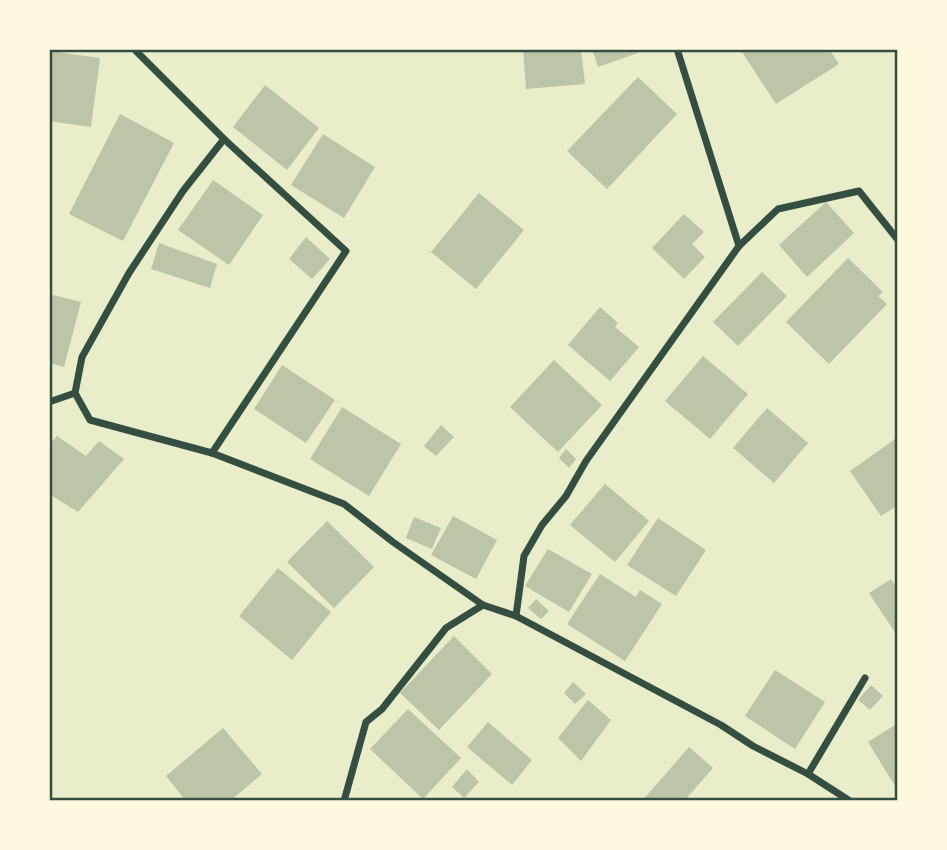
<svg xmlns="http://www.w3.org/2000/svg" width="947" height="850" font-family="'Varela Round',sans-serif">
	<style>
		.building { fill: #bcc5a7 }
		.lines { fill: none; stroke-linecap: round; stroke-linejoin: round }
		.minor { stroke: #344e41; stroke-width: 7 }
		.neatline { fill: none; stroke: #344e41; stroke-width: 2.5 }
	</style>
	<rect width="100%" height="100%" fill="#e9edc9"/>
	<g class="building">
		<polygon points="523,49 581,49 585,84 526,89"/>
		<polygon points="592,49 636,49 638,53 598,67"/>
		<polygon points="748,49 829,49 839,64 776,104 742,52"/>
		<polygon points="49,51 100,58 91,127 49,121"/>
		<polygon points="638,77 677,114 607,189 567,151"/>
		<polygon points="265,85 319,128 287,170 233,127"/>
		<polygon points="120,114 174,143 123,241 69,214"/>
		<polygon points="323,134 375,167 344,218 291,185"/>
		<polygon points="213,180 263,215 229,265 178,230"/>
		<polygon points="479,193 524,230 476,289 431,252"/>
		<polygon points="826,202 854,233 807,277 779,245"/>
		<polygon points="684,214 704,232 692,244 705,257 684,279 652,248"/>
		<polygon points="306,237 330,259 312,279 289,259"/>
		<polygon points="159,243 217,264 210,288 151,269"/>
		<polygon points="848,258 883,292 878,296 887,304 829,364 786,322"/>
		<polygon points="762,272 787,296 738,346 713,322"/>
		<polygon points="49,294 81,302 64,367 49,363"/>
		<polygon points="600,307 618,323 615,327 639,347 610,381 568,345"/>
		<polygon points="703,356 748,394 710,439 665,401"/>
		<polygon points="554,360 602,405 558,452 510,407"/>
		<polygon points="282,365 335,400 306,443 254,409"/>
		<polygon points="342,407 401,444 369,496 310,459"/>
		<polygon points="767,408 808,443 774,483 733,448"/>
		<polygon points="441,425 454,437 436,456 424,446"/>
		<polygon points="57,436 86,456 99,441 124,459 78,512 49,494 49,445"/>
		<polygon points="898,437 898,505 881,516 850,471"/>
		<polygon points="566,449 576,459 569,468 559,458"/>
		<polygon points="605,484 649,521 615,562 570,525"/>
		<polygon points="453,516 497,540 476,579 431,555"/>
		<polygon points="414,517 441,528 432,549 406,538"/>
		<polygon points="658,518 706,550 676,596 627,565"/>
		<polygon points="327,521 374,567 334,608 287,562"/>
		<polygon points="548,549 592,574 569,612 525,586"/>
		<polygon points="278,568 331,612 292,660 239,616"/>
		<polygon points="600,574 636,597 640,590 662,604 625,661 567,624"/>
		<polygon points="891,579 898,590 898,637 869,593"/>
		<polygon points="536,599 549,611 541,619 528,608"/>
		<polygon points="454,636 492,674 439,730 400,693"/>
		<polygon points="775,670 825,702 795,749 745,716"/>
		<polygon points="573,682 586,694 575,704 564,693"/>
		<polygon points="871,685 883,696 870,710 858,700"/>
		<polygon points="588,700 611,720 581,761 558,738"/>
		<polygon points="408,709 461,758 423,799 370,749"/>
		<polygon points="488,722 532,760 512,785 467,747"/>
		<polygon points="898,723 898,784 895,786 868,742"/>
		<polygon points="223,728 262,774 230,801 186,801 166,776"/>
		<polygon points="689,747 713,768 684,801 642,801"/>
		<polygon points="467,769 479,782 464,798 452,787"/>
	</g>
	<g class="lines">
		<g class="minor">
			<polyline points="134,49 224,139 346,251 212,453"/>
			<polyline points="677,49 739,246"/>
			<polyline points="224,139 183,191 129,273 82,357 75,393 90,420 212,453 344,504 393,542 483,605 516,616 721,725 753,746 808,774 850,801"/>
			<polyline points="49,402 75,393"/>
			<polyline points="516,616 524,556 542,525 566,496 586,461 739,246 778,209 859,191 898,240"/>
			<polyline points="808,774 865,678"/>
			<polyline points="344,801 366,722 382,709 446,628 483,605"/>
		</g>
	</g>
	<rect width="947" height="850" fill="none" stroke="#fefae0" stroke-width="102"/>
	<rect x="51" y="51" width="845" height="748" class="neatline"/>
</svg>
